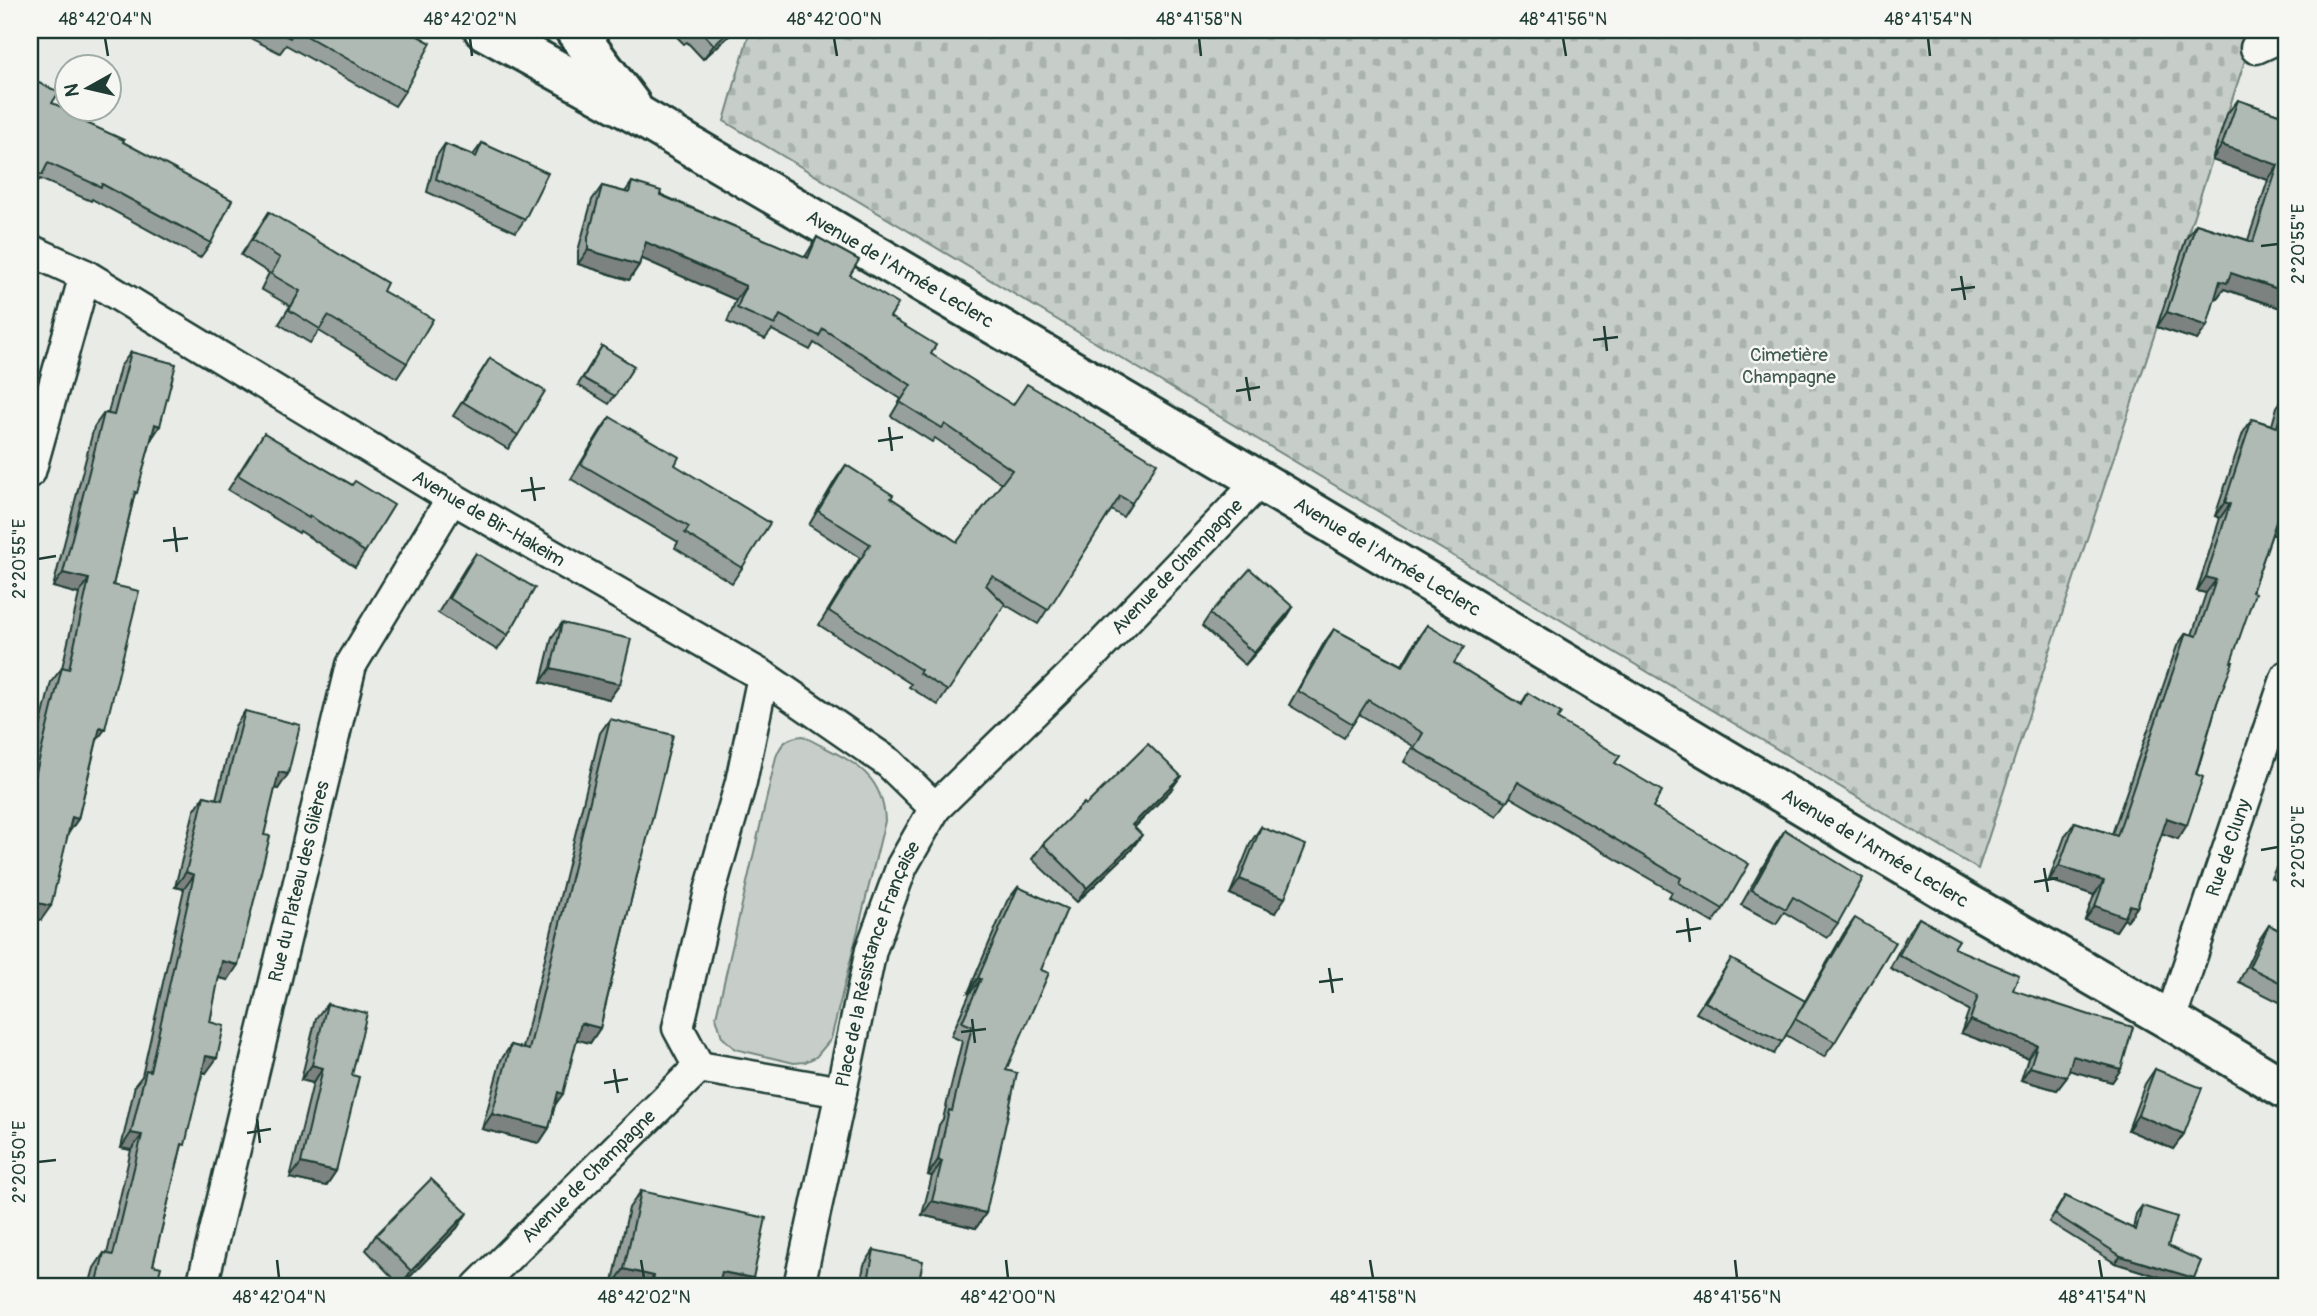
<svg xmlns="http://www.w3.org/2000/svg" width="2317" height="1316" font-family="Pangolin,sans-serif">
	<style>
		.green { fill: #c7cec9; stroke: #73867e; stroke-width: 2 }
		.cemetery { fill: url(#cemetery-stones); stroke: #73867e; stroke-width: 2 }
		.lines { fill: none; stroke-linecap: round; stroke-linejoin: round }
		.minor-casing { stroke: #1f3d34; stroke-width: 35 }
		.tertiary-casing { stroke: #1f3d34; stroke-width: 44 }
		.minor { stroke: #f6f6f2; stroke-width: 30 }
		.tertiary { stroke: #f6f6f2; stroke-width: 38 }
		.wall { fill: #97a09c; stroke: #1f3d34; stroke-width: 2 }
		.shaded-wall { fill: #7b827f; stroke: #1f3d34; stroke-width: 2 }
		.building { fill: #b0bab5; stroke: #1f3d34; stroke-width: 2 }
		.ticks { fill: none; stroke: #1f3d34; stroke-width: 2.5 }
		.labels { text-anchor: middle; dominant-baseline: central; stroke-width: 5; stroke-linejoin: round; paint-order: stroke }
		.street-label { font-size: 19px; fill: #1f3d34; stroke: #f6f6f2 }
		.park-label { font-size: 19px; fill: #415a52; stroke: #f6f6f2 }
		.neatline { fill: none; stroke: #1f3d34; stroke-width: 2.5 }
		.ticks-label { font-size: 18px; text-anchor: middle; fill: #1f3d34 }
	</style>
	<defs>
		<pattern id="cemetery-stones" width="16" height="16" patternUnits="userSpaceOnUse" patternTransform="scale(1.75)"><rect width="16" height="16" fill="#c7cec9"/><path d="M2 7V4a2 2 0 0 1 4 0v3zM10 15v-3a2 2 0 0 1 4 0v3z" fill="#aab2ad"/></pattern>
	</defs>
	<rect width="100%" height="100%" fill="#e9ebe7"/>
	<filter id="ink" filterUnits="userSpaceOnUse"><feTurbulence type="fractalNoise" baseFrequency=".0143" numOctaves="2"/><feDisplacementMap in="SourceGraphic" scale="14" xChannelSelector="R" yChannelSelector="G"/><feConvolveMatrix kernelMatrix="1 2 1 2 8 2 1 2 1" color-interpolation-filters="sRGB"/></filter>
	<g filter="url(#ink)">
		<path class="green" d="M 803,736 C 844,759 883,768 885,821 L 831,1039 L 816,1057 L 805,1062 L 794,1063 L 735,1049 L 722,1037 L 716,1017 L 776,757 C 781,743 788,737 803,736 Z"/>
		<polygon class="cemetery" points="750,30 2255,30 1978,869 724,121"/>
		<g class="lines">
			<defs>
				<g id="minor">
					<polyline points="2256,48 2287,34"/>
					<path id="s1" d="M 30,250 L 85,275 L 452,498 L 763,676 L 889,763 L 935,808"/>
					<polyline points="30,472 85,275"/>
					<path id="s2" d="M 763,676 L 741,782 L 710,891 L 678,1028 L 699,1067 L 841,1092 L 871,950 L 902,866 L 935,808 L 1094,653 L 1260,481"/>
					<path id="s3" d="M 2170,1020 L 2287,676"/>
					<path id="s4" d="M 202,1286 L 351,665 L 452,498"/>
					<path id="s5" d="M 478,1286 L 699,1067"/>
					<polyline points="799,1286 841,1092"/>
				</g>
				<g id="tertiary">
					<path id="s6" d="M 484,30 L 638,115 L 1260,481 L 1965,902 L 2170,1020 L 2287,1090"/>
					<polyline points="575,30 631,105"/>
				</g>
			</defs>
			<use href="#minor" class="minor-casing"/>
			<use href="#tertiary" class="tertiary-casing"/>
			<use href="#minor" class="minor"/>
			<use href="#tertiary" class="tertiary"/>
		</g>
		<g class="wall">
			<polygon points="234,30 407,30 405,91 395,106 286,45 280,53"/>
			<polygon points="670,30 736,30 703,59 687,42 684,44"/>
			<polygon points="30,79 52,103 69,115 123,142 211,243 200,258 92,199 91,201 40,179 32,190 30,189"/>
			<polygon points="2238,100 2287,117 2287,310 2224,289 2217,298 2215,297 2197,340 2157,327 2186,239 2196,224 2248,240 2268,180 2212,160 2227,114"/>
			<polygon points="482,143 525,219 516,232 427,192 436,157 445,144 473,155"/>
			<polygon points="632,182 805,257 817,237 850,275 890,317 931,354 1132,503 1123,517 1111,510 1038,624 1004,604 938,705 909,687 911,684 819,625 860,558 809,525 836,479 846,465 891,498 957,542 1002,484 935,438 932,442 891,416 901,399 814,343 810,350 772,330 765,339 727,322 736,300 641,258 639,265 629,280 578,264 578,251 592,200 602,186 625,192"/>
			<polygon points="269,212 383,291 407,363 397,378 319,331 310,343 279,324 290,306 261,289 269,273 241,255"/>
			<polygon points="602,346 634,366 609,404 578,385"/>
			<polygon points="131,352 160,426 152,438 134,497 113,585 105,729 97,740 78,819 68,833 41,920 30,918 30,769 51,682 62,668 79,594 53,587 94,427 104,413 108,413 120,367"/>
			<polygon points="490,358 518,435 508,449 453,416"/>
			<polygon points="2287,393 2284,521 2274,535 2272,534 2252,592 2217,703 2178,839 2162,833 2137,907 2127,921 2124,919 2116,931 2085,920 2094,895 2049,880 2065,836 2075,822 2112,834 2177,646 2186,633 2192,635 2206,593 2197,591 2220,518 2215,516 2243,433 2252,419 2272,425 2277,407"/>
			<polygon points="610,417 675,465 742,568 732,583 675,548 678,542 571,479 600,431"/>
			<polygon points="264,433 352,485 365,552 355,567 300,531 299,533 228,490"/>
			<polygon points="476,553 508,635 497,650 438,613 466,567"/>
			<polygon points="1293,607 1285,620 1245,665 1202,626 1210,614"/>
			<polygon points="562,623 620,684 609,699 541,682 552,637"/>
			<polygon points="1427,625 1454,663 1521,704 1528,693 1557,719 1615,763 1653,807 1723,909 1713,923 1669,897 1672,892 1510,797 1497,816 1404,762 1413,746 1359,714 1344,738 1289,705 1324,643 1334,629 1402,665 1417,639"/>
			<polygon points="245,711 288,774 278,789 275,788 228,980 218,977 210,1022 206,1073 203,1072 180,1152 153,1265 156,1286 89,1286 94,1268 104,1253 107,1254 131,1150 121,1148 135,1085 142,1076 184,889 175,887 194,811 204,796 216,799 235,726"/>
			<polygon points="610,719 640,863 600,1028 590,1043 577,1039 555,1105 549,1128 539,1143 482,1129 501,1060 511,1045 523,1048 600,733"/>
			<polygon points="1170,791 1134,828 1131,850 1077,902 1032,859 1043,844 1086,805"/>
			<polygon points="1261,827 1275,913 1230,894 1251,842"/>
			<polygon points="1785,830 1838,923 1827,938 1784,912 1776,924 1741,905 1775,845"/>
			<polygon points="2287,845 2287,886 2271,878"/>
			<polygon points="1018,887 1041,970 1006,1070 986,1213 976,1228 922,1215 932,1176 928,1175 939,1125 943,1119 962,1041 951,1036 970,993 968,993 1007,901"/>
			<polygon points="1855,918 1835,1042 1824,1057 1786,1035 1774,1054 1696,1013 1731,959 1805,1001 1844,933"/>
			<polygon points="1919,918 1954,948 2121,1069 2112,1082 2069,1070 2067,1077 2057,1090 2021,1080 2028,1058 1961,1033 1969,1010 1890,968 1909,931"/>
			<polygon points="2269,925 2287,934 2287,933 2287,1006 2239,982 2259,940"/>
			<polygon points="327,1004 352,1075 336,1171 326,1186 290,1178 313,1083 301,1080 316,1018"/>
			<polygon points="2155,1069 2184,1134 2173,1149 2128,1130 2145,1084"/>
			<polygon points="641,1191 747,1286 612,1286 629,1208"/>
			<polygon points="2065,1196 2133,1229 2136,1214 2142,1206 2189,1286 2115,1263 2049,1222"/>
			<polygon points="467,1213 457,1228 401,1286 366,1250 376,1235"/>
			<polygon points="874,1250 918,1286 860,1286 864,1265"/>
		</g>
		<g class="shaded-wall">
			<polygon points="730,30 736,30 703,59 714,45"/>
			<polygon points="2222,145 2278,165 2268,180 2212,160"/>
			<polygon points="646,242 746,286 736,300 636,256"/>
			<polygon points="588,250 639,265 629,280 578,264"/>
			<polygon points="2231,273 2287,292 2287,310 2224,289 2217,298 2209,295 2220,281"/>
			<polygon points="2167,312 2207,326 2197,340 2157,327"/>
			<polygon points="155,424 160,426 150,441"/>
			<polygon points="2225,502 2230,504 2220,518 2215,516"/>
			<polygon points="2277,519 2284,521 2274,535 2267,533"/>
			<polygon points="63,573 89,579 79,594 53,587"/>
			<polygon points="2206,577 2216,580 2206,593 2197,591"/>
			<polygon points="1293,607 1285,620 1245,665 1254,653"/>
			<polygon points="551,668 620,684 609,699 541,682"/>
			<polygon points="100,727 105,729 95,743"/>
			<polygon points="279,772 288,774 278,789 268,787"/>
			<polygon points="1181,776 1170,791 1121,840 1132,825"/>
			<polygon points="72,817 78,819 68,834"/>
			<polygon points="2167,818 2187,825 2178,839 2158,832"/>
			<polygon points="1142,835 1131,850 1077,902 1087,888"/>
			<polygon points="2059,866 2104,881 2094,895 2049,880"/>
			<polygon points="186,872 194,875 184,889 175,887"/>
			<polygon points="1240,879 1285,898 1275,913 1230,894"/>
			<polygon points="30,901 51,906 41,920 30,918"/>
			<polygon points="2130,905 2137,907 2127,921 2124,919 2116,931 2085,920 2095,906"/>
			<polygon points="222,961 238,965 228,980 211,976"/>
			<polygon points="978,978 981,979 970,993 968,993"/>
			<polygon points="1970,1020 2037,1045 2028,1058 1961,1033"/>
			<polygon points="581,1023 600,1028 590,1043 571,1038"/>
			<polygon points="206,1056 217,1058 206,1073 196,1070"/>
			<polygon points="2073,1056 2121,1069 2112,1082 2064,1069"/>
			<polygon points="312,1065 323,1068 313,1083 301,1080"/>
			<polygon points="2030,1067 2067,1077 2057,1090 2021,1080"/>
			<polygon points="558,1092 563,1094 553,1108"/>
			<polygon points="492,1114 549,1128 539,1143 482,1129"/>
			<polygon points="2138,1115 2184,1134 2173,1149 2128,1130"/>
			<polygon points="131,1133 142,1135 131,1150 121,1148"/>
			<polygon points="938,1160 942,1161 932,1176 928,1175"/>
			<polygon points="301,1163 336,1171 326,1186 290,1178"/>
			<polygon points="932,1201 986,1213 976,1228 922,1215"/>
			<polygon points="467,1213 457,1228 401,1286 411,1271"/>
			<polygon points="2121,1256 2194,1278 2189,1286 2115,1263"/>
			<polygon points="624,1269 654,1276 647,1286 612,1286"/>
			<polygon points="722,1272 753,1278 747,1286 712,1286"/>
		</g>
		<g class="building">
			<polygon points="274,30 294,30 290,38"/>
			<polygon points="296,30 407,30 431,43 405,91"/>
			<polygon points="700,30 730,30 714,45"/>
			<polygon points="30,79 59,92 52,103 71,111 69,115 124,140 123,142 232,200 211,243 102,184 101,187 48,163 42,175 30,170"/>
			<polygon points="2238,100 2287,117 2287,292 2231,273 2227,283 2220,281 2207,326 2167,312 2196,224 2253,242 2278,165 2222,145"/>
			<polygon points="482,143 548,173 525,219 436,179 445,144 476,157"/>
			<polygon points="632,182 661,191 660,195 808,258 817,237 859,260 850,275 898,304 890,317 936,345 931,354 1013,405 1027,384 1157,463 1132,503 1120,496 1048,610 992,576 986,585 1005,604 948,691 919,673 921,670 829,611 870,544 818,511 846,465 893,495 891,498 957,542 1012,470 945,424 942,428 900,402 911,385 823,329 819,336 780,315 775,325 737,308 746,286 646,242 639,265 588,250 588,237 602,186 629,193"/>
			<polygon points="269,212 387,283 383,291 433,319 407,363 328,316 320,329 289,310 300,291 271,274 280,258 252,240"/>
			<polygon points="602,346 634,366 615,396 583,378"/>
			<polygon points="131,352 176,364 160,426 155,424 137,493 135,492 113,585 139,591 105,729 100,727 78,819 72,817 51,906 30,901 30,797 62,667 69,669 89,579 63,573 104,413 114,415"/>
			<polygon points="490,358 545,391 518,435 463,402"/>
			<polygon points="2287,393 2287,511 2284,521 2277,519 2252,592 2255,593 2231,662 2233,662 2217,703 2196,774 2203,777 2187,825 2167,818 2137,907 2130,905 2125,917 2095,906 2104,881 2059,866 2075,822 2117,836 2186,633 2197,636 2216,580 2206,577 2230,504 2225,502 2252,419 2277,427"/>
			<polygon points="610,417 679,457 675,465 770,523 742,568 685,533 689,527 581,464"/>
			<polygon points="264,433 352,485 355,481 394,505 365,552 310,516 309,518 238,475"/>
			<polygon points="476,553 535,588 508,635 449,598"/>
			<polygon points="1250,569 1293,607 1254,653 1210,614"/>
			<polygon points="562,623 631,639 620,684 551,668"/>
			<polygon points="1427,625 1464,647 1454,663 1522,705 1528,693 1561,713 1557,719 1620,756 1615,763 1662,791 1653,807 1749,864 1723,909 1679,883 1681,878 1518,782 1507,802 1414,749 1423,733 1368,700 1353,724 1298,691 1334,629 1403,666"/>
			<polygon points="245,711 300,725 288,774 279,772 264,835 270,836 238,965 222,961 210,1022 224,1026 217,1058 206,1056 185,1145 182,1144 153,1265 161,1267 156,1286 96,1286 104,1253 113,1255 142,1135 131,1133 146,1070 150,1071 194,875 186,872 204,796 222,800"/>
			<polygon points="610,719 673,735 642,859 641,859 600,1028 581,1023 563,1094 558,1092 549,1128 492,1114 511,1045 529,1050"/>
			<polygon points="1148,744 1181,776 1132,825 1142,835 1087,888 1043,844 1084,803 1086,805"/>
			<polygon points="1261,827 1306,845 1285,898 1240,879"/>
			<polygon points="1785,830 1863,878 1838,923 1793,897 1786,909 1752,890"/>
			<polygon points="2287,851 2287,867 2281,864"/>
			<polygon points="1018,887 1067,909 1041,970 1049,973 1006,1070 1017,1073 986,1213 932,1201 942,1161 938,1160 949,1110 952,1111 972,1026 962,1022 981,979 978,978"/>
			<polygon points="1855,918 1895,942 1835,1042 1795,1019"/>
			<polygon points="1919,918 1959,940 1954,948 2019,975 2013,990 2096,1017 2133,1027 2121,1069 2073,1056 2067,1077 2030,1067 2037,1045 1970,1020 1978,996 1899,955"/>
			<polygon points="2269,925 2287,935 2287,986 2249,967"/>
			<polygon points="1731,959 1805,1001 1782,1042 1705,1002"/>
			<polygon points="327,1004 367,1013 352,1075 359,1077 336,1171 301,1163 323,1068 312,1065"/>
			<polygon points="2155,1069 2202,1088 2184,1134 2138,1115"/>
			<polygon points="431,1179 467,1213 411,1271 376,1235"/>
			<polygon points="641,1191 766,1218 753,1278 722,1272 718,1286 652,1286 654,1276 624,1269"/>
			<polygon points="2065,1196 2136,1230 2142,1206 2177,1217 2168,1246 2201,1261 2194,1278 2121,1256 2055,1214"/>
			<polygon points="874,1250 923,1261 918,1286 867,1286"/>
		</g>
	</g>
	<path class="ticks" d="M 105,38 L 108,56M 470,38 L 472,56M 834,38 L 837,56M 1199,38 L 1201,56M 1563,38 L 1566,56M 1928,38 L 1930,56M 2261,246 L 2278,244M 1961,276 L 1965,300M 1951,290 L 1975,287M 1604,326 L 1607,351M 1593,340 L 1618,337M 1246,377 L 1250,401M 1236,391 L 1260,387M 889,427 L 892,451M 878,441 L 903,437M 531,477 L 535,501M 521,491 L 545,488M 174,527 L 177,552M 163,541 L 188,538M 38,559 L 56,556M 2261,850 L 2278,847M 2044,868 L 2048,892M 2034,882 L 2058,878M 1687,918 L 1690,942M 1676,932 L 1701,928M 1329,968 L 1333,993M 1319,982 L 1343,979M 972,1019 L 975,1043M 961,1032 L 986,1029M 614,1069 L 618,1093M 604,1083 L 628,1079M 257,1119 L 260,1143M 247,1133 L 271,1129M 38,1162 L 56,1160M 277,1260 L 279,1278M 641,1260 L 644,1278M 1006,1260 L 1008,1278M 1370,1260 L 1373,1278M 1735,1260 L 1737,1278M 2099,1260 L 2102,1278"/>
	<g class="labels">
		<g class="street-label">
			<text stroke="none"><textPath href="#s6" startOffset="480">Avenue de l'Armée Leclerc</textPath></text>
			<text stroke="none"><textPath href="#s1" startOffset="532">Avenue de Bir-Hakeim</textPath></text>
			<text stroke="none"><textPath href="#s6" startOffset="1046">Avenue de l'Armée Leclerc</textPath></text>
			<text stroke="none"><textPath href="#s2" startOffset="1194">Avenue de Champagne</textPath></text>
			<text stroke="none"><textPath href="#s6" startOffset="1614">Avenue de l'Armée Leclerc</textPath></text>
			<text stroke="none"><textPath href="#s3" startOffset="182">Rue de Cluny</textPath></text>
			<text stroke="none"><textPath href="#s4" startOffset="416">Rue du Plateau des Glières</textPath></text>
			<text stroke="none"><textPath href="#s2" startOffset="684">Place de la Résistance Française</textPath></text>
			<text stroke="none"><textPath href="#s5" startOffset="156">Avenue de Champagne</textPath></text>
		</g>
		<g class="park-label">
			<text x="1789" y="355">Cimetière<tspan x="1789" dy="22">Champagne</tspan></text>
		</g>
	</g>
	<rect width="2317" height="1316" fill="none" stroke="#f6f6f2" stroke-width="77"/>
	<g transform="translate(88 88) rotate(262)"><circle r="33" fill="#f6f6f2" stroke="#a0aca6" stroke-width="2"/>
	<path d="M0-5L12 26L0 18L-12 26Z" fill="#1f3d34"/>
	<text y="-10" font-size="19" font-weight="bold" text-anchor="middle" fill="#1f3d34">N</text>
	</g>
	<rect x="38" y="38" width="2240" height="1240" class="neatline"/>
	<g class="ticks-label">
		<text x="105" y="25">48°42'04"N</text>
		<text x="470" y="25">48°42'02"N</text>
		<text x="834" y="25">48°42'00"N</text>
		<text x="1199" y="25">48°41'58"N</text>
		<text x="1563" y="25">48°41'56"N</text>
		<text x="1928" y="25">48°41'54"N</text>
		<text transform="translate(2298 244) rotate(-90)" y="6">2°20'55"E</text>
		<text transform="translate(19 559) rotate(-90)" y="6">2°20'55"E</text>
		<text transform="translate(2298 847) rotate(-90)" y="6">2°20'50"E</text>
		<text transform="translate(19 1162) rotate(-90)" y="6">2°20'50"E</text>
		<text x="279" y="1303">48°42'04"N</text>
		<text x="644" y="1303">48°42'02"N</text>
		<text x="1008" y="1303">48°42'00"N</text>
		<text x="1373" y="1303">48°41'58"N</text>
		<text x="1737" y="1303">48°41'56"N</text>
		<text x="2102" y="1303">48°41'54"N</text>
	</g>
</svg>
